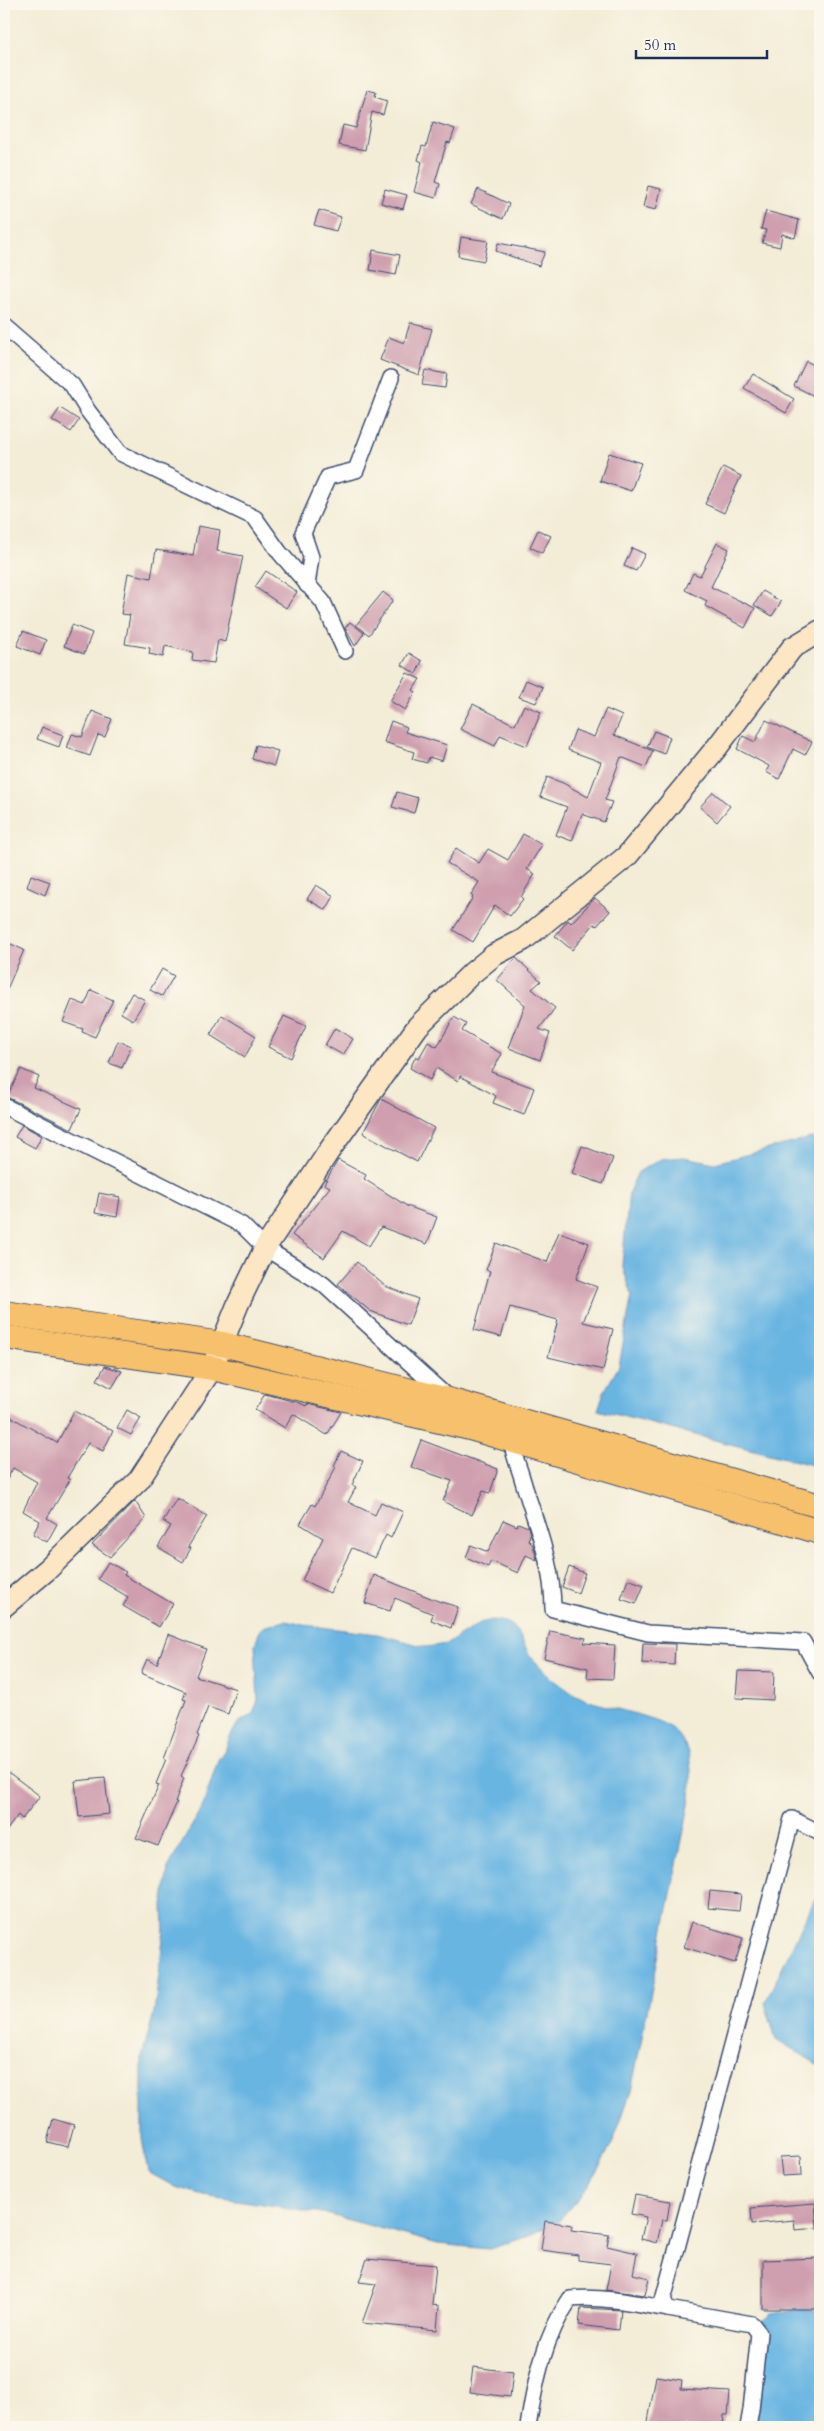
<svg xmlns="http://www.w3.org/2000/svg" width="824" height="2431" font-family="Cardo,serif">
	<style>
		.water { fill: #69b5e2; stroke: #4272a0 }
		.building { fill: #cf9faf }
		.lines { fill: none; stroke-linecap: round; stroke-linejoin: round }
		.minor-casing { stroke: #3b4b70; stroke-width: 18 }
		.secondary-casing { stroke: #3b4b70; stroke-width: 24 }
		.primary-casing { stroke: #3b4b70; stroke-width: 26 }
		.minor { stroke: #fff; stroke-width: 15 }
		.secondary { stroke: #fce6c4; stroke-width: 21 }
		.primary { stroke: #f7c06c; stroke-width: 24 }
	</style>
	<rect width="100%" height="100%" fill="#fbf7ec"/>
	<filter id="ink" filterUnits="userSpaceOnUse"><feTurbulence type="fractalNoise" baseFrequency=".02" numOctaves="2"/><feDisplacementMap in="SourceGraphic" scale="10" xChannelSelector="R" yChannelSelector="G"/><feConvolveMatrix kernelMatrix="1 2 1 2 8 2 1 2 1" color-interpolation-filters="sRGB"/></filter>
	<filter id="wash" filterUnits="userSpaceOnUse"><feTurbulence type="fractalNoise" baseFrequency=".0096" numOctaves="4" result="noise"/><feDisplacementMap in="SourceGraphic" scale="20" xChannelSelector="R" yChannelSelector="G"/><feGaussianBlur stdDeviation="1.12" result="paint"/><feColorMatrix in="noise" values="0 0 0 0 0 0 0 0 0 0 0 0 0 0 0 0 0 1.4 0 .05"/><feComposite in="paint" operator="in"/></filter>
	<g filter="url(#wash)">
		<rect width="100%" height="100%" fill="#f3ecd6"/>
		<g class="water">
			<polygon points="811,1138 820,1139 820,1467 598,1410 604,1392 619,1366 632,1295 622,1265 629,1192 638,1172 661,1159 684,1157 715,1163"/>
			<path d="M 493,1620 C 498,1621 504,1621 508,1623 C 519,1628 523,1644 529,1654 C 541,1669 560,1687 578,1696 C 601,1708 659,1716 674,1730 C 695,1750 692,1779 689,1805 L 631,2091 L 613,2142 L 588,2187 L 559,2220 L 529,2236 L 489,2249 L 438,2244 L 323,2213 L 203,2195 L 175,2187 L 148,2172 L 142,2139 L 142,2057 L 154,2013 L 159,1975 L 164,1929 L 163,1906 L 168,1868 L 203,1806 L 218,1760 L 226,1748 L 230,1737 L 238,1723 L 253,1714 L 258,1700 L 255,1645 L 259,1633 L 263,1627 L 285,1621 L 304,1625 L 377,1634 L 426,1647 L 447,1644 L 480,1623 Z"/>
			<polygon points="820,1896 820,2066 776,2039 765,2003 814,1901"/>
			<polygon points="797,2310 820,2310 820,2427 756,2427 763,2354 763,2321 772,2314"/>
		</g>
		<g id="blocks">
			<g class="building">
				<polygon points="367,90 376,92 375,97 387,101 383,115 372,112 365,150 339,145 343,125 356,128"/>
				<polygon points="433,122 455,129 450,143 447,142 435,182 440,184 436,198 414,192 422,162 418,160 422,146 426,147"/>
				<polygon points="648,186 661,189 656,210 643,207"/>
				<polygon points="385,189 407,195 403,209 381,203"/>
				<polygon points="478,189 509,204 503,219 471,204"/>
				<polygon points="319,210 341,217 336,231 314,225"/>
				<polygon points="766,211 799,220 795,238 782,234 780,247 762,243 766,230 761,229"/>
				<polygon points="461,237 488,241 484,261 458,256"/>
				<polygon points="498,243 545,252 539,266 496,251"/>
				<polygon points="373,250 400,255 396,275 370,270"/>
				<polygon points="410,323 432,329 419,375 380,360 389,337 404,343"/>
				<polygon points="806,361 820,368 820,399 794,386"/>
				<polygon points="425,370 447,374 445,388 422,385"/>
				<polygon points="753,374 794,399 786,413 744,388"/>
				<polygon points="60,408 79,420 71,432 52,420"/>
				<polygon points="609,453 641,463 631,491 600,481"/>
				<polygon points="723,467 741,476 724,513 705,504"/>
				<polygon points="198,526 220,530 217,551 243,556 225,642 218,640 214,663 192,660 193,652 165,646 163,657 149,654 150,648 125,644 130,615 121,614 128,573 151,578 156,550 193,556"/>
				<polygon points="538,530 551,536 542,553 530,547"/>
				<polygon points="717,543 729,549 711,587 755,608 745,628 705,606 707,601 685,590 693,573 700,576"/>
				<polygon points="632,548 645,554 636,571 624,566"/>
				<polygon points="266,571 297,592 286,608 255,587"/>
				<polygon points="763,591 781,602 772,616 754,605"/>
				<polygon points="383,592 393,600 369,635 356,625"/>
				<polygon points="350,622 364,633 355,646 345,628"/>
				<polygon points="72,625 92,633 84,654 64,646"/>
				<polygon points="23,631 46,640 40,655 17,646"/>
				<polygon points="409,653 422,661 416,674 402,665"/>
				<polygon points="407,673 420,679 413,690 416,692 405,710 390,701"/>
				<polygon points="526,680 543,687 536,703 519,697"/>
				<polygon points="473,704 515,725 524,705 541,712 527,746 500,735 495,746 460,729"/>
				<polygon points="606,709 622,716 614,735 653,751 646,767 621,757 605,800 612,802 604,822 582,814 572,841 556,835 567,807 540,797 547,777 563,783 588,797 601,762 568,750 575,730 594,737"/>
				<polygon points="92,711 112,719 105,737 98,735 90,756 67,748 72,734 82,737"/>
				<polygon points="766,720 812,742 805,755 793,749 779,779 766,772 769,766 737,749 743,736 755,742"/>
				<polygon points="391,721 407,727 405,732 447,745 442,761 429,757 427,763 412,759 414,752 384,742"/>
				<polygon points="42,727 63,735 59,747 37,739"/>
				<polygon points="654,731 670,737 664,754 647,747"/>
				<polygon points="256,745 278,751 274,766 252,759"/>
				<polygon points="397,792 418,798 414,813 392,807"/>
				<polygon points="713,792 730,806 717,822 700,807"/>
				<polygon points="523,834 542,845 527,869 535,874 521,897 523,899 510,916 495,905 473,942 453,930 473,897 471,895 479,882 447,863 456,848 479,863 488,849 508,860"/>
				<polygon points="31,875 50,882 45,895 27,887"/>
				<polygon points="316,885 334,896 326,910 307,899"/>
				<polygon points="595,898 610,911 597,926 594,924 572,950 555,936 568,920 571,923"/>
				<polygon points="4,941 24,950 4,996"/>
				<polygon points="516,958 541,981 532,989 555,1008 539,1029 550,1033 540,1060 509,1048 525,1005 497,980"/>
				<polygon points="162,969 174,976 162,996 150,990"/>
				<polygon points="91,990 113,1000 95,1037 82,1032 83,1029 63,1022 72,1000 85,1005"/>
				<polygon points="132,993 145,1000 133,1020 121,1013"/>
				<polygon points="222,1015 256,1036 245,1057 210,1035"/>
				<polygon points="284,1016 306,1026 291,1058 268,1047"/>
				<polygon points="454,1017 466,1024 462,1031 502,1054 491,1072 534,1088 524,1115 493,1103 496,1096 460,1076 458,1081 436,1068 430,1080 410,1068 416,1056 419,1058 428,1042 437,1047"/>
				<polygon points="335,1028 353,1039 343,1055 325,1045"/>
				<polygon points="118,1041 131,1046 122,1068 109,1063"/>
				<polygon points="21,1069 39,1077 34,1088 81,1109 72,1129 7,1097"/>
				<polygon points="381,1099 434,1128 417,1162 363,1133"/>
				<polygon points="22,1125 42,1136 35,1148 15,1137"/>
				<polygon points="582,1146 613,1158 603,1184 572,1173"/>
				<polygon points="338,1160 366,1175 364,1179 407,1206 437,1217 427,1244 381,1227 369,1246 343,1231 324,1258 292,1235 330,1187 324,1184"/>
				<polygon points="99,1193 120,1197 117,1217 95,1213"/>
				<polygon points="559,1232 589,1243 576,1279 597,1287 583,1322 613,1329 603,1370 548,1357 558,1320 510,1307 501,1337 474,1330 490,1271 486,1270 496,1243 547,1262"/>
				<polygon points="357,1262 385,1286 418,1299 408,1325 370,1311 338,1284"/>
				<polygon points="105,1366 122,1371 112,1388 97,1380"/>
				<polygon points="265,1394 300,1403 306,1406 307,1404 341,1412 327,1435 293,1414 285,1428 255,1410"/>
				<polygon points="127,1410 141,1418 131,1435 117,1428"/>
				<polygon points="74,1411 113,1431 103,1451 88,1443 67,1478 70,1480 47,1518 57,1524 47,1542 33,1534 40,1521 23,1511 37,1482 13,1468 4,1485 4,1413 57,1443"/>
				<polygon points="421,1440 498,1469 490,1493 483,1491 472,1515 443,1501 452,1481 411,1467"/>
				<polygon points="341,1451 363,1461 352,1485 356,1487 348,1502 375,1515 381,1502 403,1512 391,1538 386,1535 375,1558 352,1548 330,1593 302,1580 323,1538 300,1524 312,1504 315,1506 336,1467 334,1466"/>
				<polygon points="177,1498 207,1516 188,1547 191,1548 183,1562 158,1547 171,1526 163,1521"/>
				<polygon points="135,1501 146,1518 110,1557 92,1545"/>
				<polygon points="503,1520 517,1526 518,1523 528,1527 530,1535 528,1540 533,1545 537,1560 526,1555 518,1573 491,1561 488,1567 466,1557 471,1545 488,1552"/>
				<polygon points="108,1562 126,1572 124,1575 173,1604 159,1627 123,1606 128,1597 98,1579"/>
				<polygon points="569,1567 585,1573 578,1593 562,1587"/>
				<polygon points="374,1575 438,1601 458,1607 451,1628 431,1620 433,1614 395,1598 390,1611 365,1603"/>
				<polygon points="628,1579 644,1585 636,1604 621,1599"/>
				<polygon points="550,1631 586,1638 584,1643 615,1645 613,1679 587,1678 588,1668 544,1658"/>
				<polygon points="168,1634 206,1649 196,1676 236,1689 228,1714 208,1707 197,1735 199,1736 181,1776 184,1778 175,1802 177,1802 158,1846 136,1838 159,1785 156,1784 166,1759 164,1758 186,1700 183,1699 186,1692 141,1673 147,1659 157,1664"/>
				<polygon points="643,1643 675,1644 674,1665 642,1663"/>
				<polygon points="738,1671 774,1672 773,1700 736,1698"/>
				<polygon points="4,1769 40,1796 22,1819 18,1815 4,1834"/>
				<polygon points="105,1778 109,1814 79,1817 75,1781"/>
				<polygon points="710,1891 741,1894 739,1911 708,1908"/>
				<polygon points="692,1922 743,1938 735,1963 684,1947"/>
				<polygon points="53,2119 74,2125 68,2147 47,2142"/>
				<polygon points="801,2156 802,2175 782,2176 780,2157"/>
				<polygon points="635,2195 670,2201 667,2220 662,2220 657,2243 641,2239 646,2217 631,2214"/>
				<polygon points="815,2203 817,2228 795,2230 794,2220 752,2224 751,2208"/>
				<polygon points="545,2221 572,2225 571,2230 609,2235 607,2246 637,2253 633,2274 649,2278 645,2295 606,2290 611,2264 578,2260 578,2255 541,2250"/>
				<polygon points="820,2258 820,2309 763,2309 763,2260"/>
				<polygon points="367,2259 436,2265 432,2305 439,2306 437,2330 362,2323 376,2284 359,2282"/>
				<polygon points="581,2308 621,2310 619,2330 579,2325"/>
				<polygon points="473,2367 513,2372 510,2397 470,2392"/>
				<polygon points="656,2376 682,2380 681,2389 730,2392 728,2415 724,2415 723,2427 647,2427"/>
			</g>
		</g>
	</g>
	<g filter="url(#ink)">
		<use href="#blocks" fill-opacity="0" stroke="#3b4b70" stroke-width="1"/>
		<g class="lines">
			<defs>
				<g id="minor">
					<polyline points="4,326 72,385 88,411 120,453 255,518 280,553 323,602 345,651"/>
					<polyline points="307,585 311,557 303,533 328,477 356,470 391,378"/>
					<polyline points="4,1106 242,1225 265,1248 323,1284 446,1396"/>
					<path d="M 510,1434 C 511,1449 518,1464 522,1478 C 535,1522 553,1563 553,1609 L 648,1633 L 803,1642 L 820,1673"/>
					<path d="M 528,2427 C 535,2382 544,2337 570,2299 C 603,2296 635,2303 668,2309"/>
					<polyline points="748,2427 751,2410 759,2333 752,2324 668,2309 663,2300 792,1819 820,1833"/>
				</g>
				<polyline id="secondary" points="4,1606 48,1569 139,1480 212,1368 238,1304 265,1248 329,1151 418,1026 472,973 494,955 523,940 627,856 718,746 792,648 820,631"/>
				<g id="primary">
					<polyline points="4,1313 222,1344 452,1401 820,1506"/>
					<polyline points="4,1337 212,1368 470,1428 820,1532"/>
				</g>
			</defs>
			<use href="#minor" class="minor-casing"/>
			<use href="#secondary" class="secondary-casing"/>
			<use href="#primary" class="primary-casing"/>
			<use href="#minor" class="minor"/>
			<use href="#secondary" class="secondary"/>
			<use href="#primary" class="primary"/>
		</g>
	</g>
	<rect width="824" height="2431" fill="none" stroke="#fbf7ec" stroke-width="20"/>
	<path d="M636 50v8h131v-8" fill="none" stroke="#1b2f5e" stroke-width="2.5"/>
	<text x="644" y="50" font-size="15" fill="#1b2f5e" stroke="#fbf7ec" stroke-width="4" paint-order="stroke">50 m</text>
</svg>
